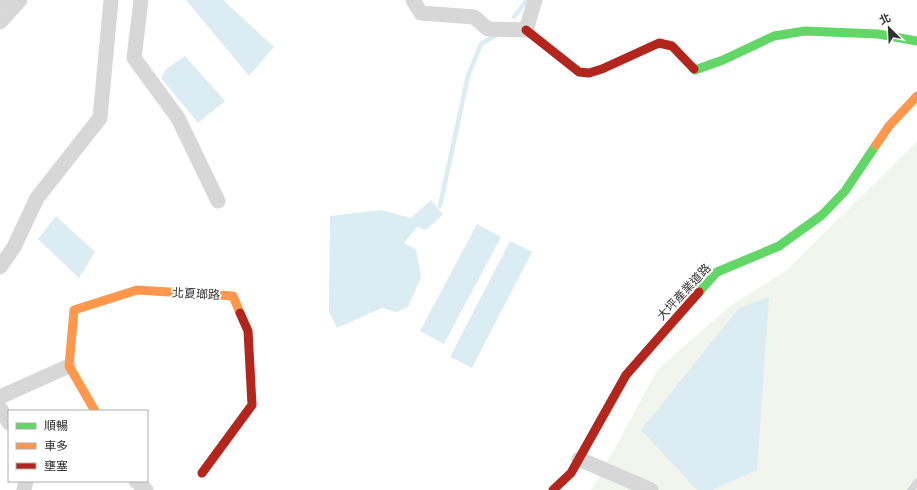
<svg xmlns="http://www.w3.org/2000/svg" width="917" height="490" font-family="Raleway,'Noto Sans TC',sans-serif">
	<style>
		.green { fill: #f2f5ed }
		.water { fill: #dbedf2 }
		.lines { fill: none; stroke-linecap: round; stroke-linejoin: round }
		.stream { stroke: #dbedf2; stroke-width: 4.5 }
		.lane { stroke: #d7d7d7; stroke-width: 7 }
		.street { stroke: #d7d7d7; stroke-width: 15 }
		.fast { stroke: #63d668; stroke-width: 9 }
		.slow { stroke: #ff974d; stroke-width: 9 }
		.jam { stroke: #b3261e; stroke-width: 9 }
		.labels { text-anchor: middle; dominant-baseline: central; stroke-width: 4; stroke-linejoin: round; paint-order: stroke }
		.street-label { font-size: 12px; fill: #333; stroke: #fff }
	</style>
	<rect width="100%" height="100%" fill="#fff"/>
	<polygon class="green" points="917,141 917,490 591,490 593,488 658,369 730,306 787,270"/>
	<g class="water">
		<polygon points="186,0 223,0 274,47 249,76"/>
		<polygon points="185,56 225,101 198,123 161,78 165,70"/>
		<polygon points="431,200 443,214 426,230 417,227 404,243 416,249 421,277 408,307 396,312 382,308 337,328 329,311 330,216 381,210 411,218"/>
		<polygon points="56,216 95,252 79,278 38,239"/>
		<polygon points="477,224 501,237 444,344 420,331"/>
		<polygon points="510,241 532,252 472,368 450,357"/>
		<polygon points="769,297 757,470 712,490 697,490 641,430 739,308"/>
	</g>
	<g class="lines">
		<g class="stream">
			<polyline points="514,17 527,0"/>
			<polyline points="440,206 468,76 481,44 498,34"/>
		</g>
		<polyline class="lane" points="911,490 917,482"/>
		<g class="street">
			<polyline points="141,0 134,58 178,118 218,201"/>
			<polyline points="413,0 421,13 474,17 488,29 526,30 535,0"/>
			<polyline points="0,3 4,0"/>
			<polyline points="0,22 20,0"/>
			<polyline points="0,267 14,247 37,198 100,118 111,0"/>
			<polyline points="0,397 69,366"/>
			<polyline points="0,408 9,423"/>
			<polyline points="579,459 651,490"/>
			<polyline points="136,481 146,490"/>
			<polyline points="24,490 26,481"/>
		</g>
		<g class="fast">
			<polyline points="694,69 695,70 723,60 774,36 805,31 878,34 917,41"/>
			<polyline points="699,292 717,272 779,246 822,215 845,191 876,145"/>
		</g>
		<g class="slow">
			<polyline points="876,145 889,126 917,96"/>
			<polyline points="95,411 69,366 74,310 137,290 233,296 240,313"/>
		</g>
		<g class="jam">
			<polyline points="526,30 579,72 589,73 602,69 659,43 672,46 694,69"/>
			<polyline points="202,473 252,405 248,331 240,313"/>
			<polyline points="553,490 571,473 626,375 699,292"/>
		</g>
	</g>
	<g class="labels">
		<g class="street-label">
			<text transform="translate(684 292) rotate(-47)">大坪產業道路</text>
			<text transform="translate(196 294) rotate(3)">北夏瑯路</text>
		</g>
	</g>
	<rect x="8" y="410" width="140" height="72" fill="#ffffff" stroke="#adadad"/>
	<rect x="16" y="423" width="20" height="6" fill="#63d668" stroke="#adadad"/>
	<text x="44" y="430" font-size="12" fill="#333333">順暢</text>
	<rect x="16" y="443" width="20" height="6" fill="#ff974d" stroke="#adadad"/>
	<text x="44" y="450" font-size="12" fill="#333333">車多</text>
	<rect x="16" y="463" width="20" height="6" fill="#b3261e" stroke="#adadad"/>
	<text x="44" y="470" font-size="12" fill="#333333">壅塞</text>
	<g transform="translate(889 28) rotate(336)" stroke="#ffffff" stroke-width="3" paint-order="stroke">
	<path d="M0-3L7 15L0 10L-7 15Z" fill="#333333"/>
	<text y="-6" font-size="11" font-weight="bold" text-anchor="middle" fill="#333333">北</text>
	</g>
</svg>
